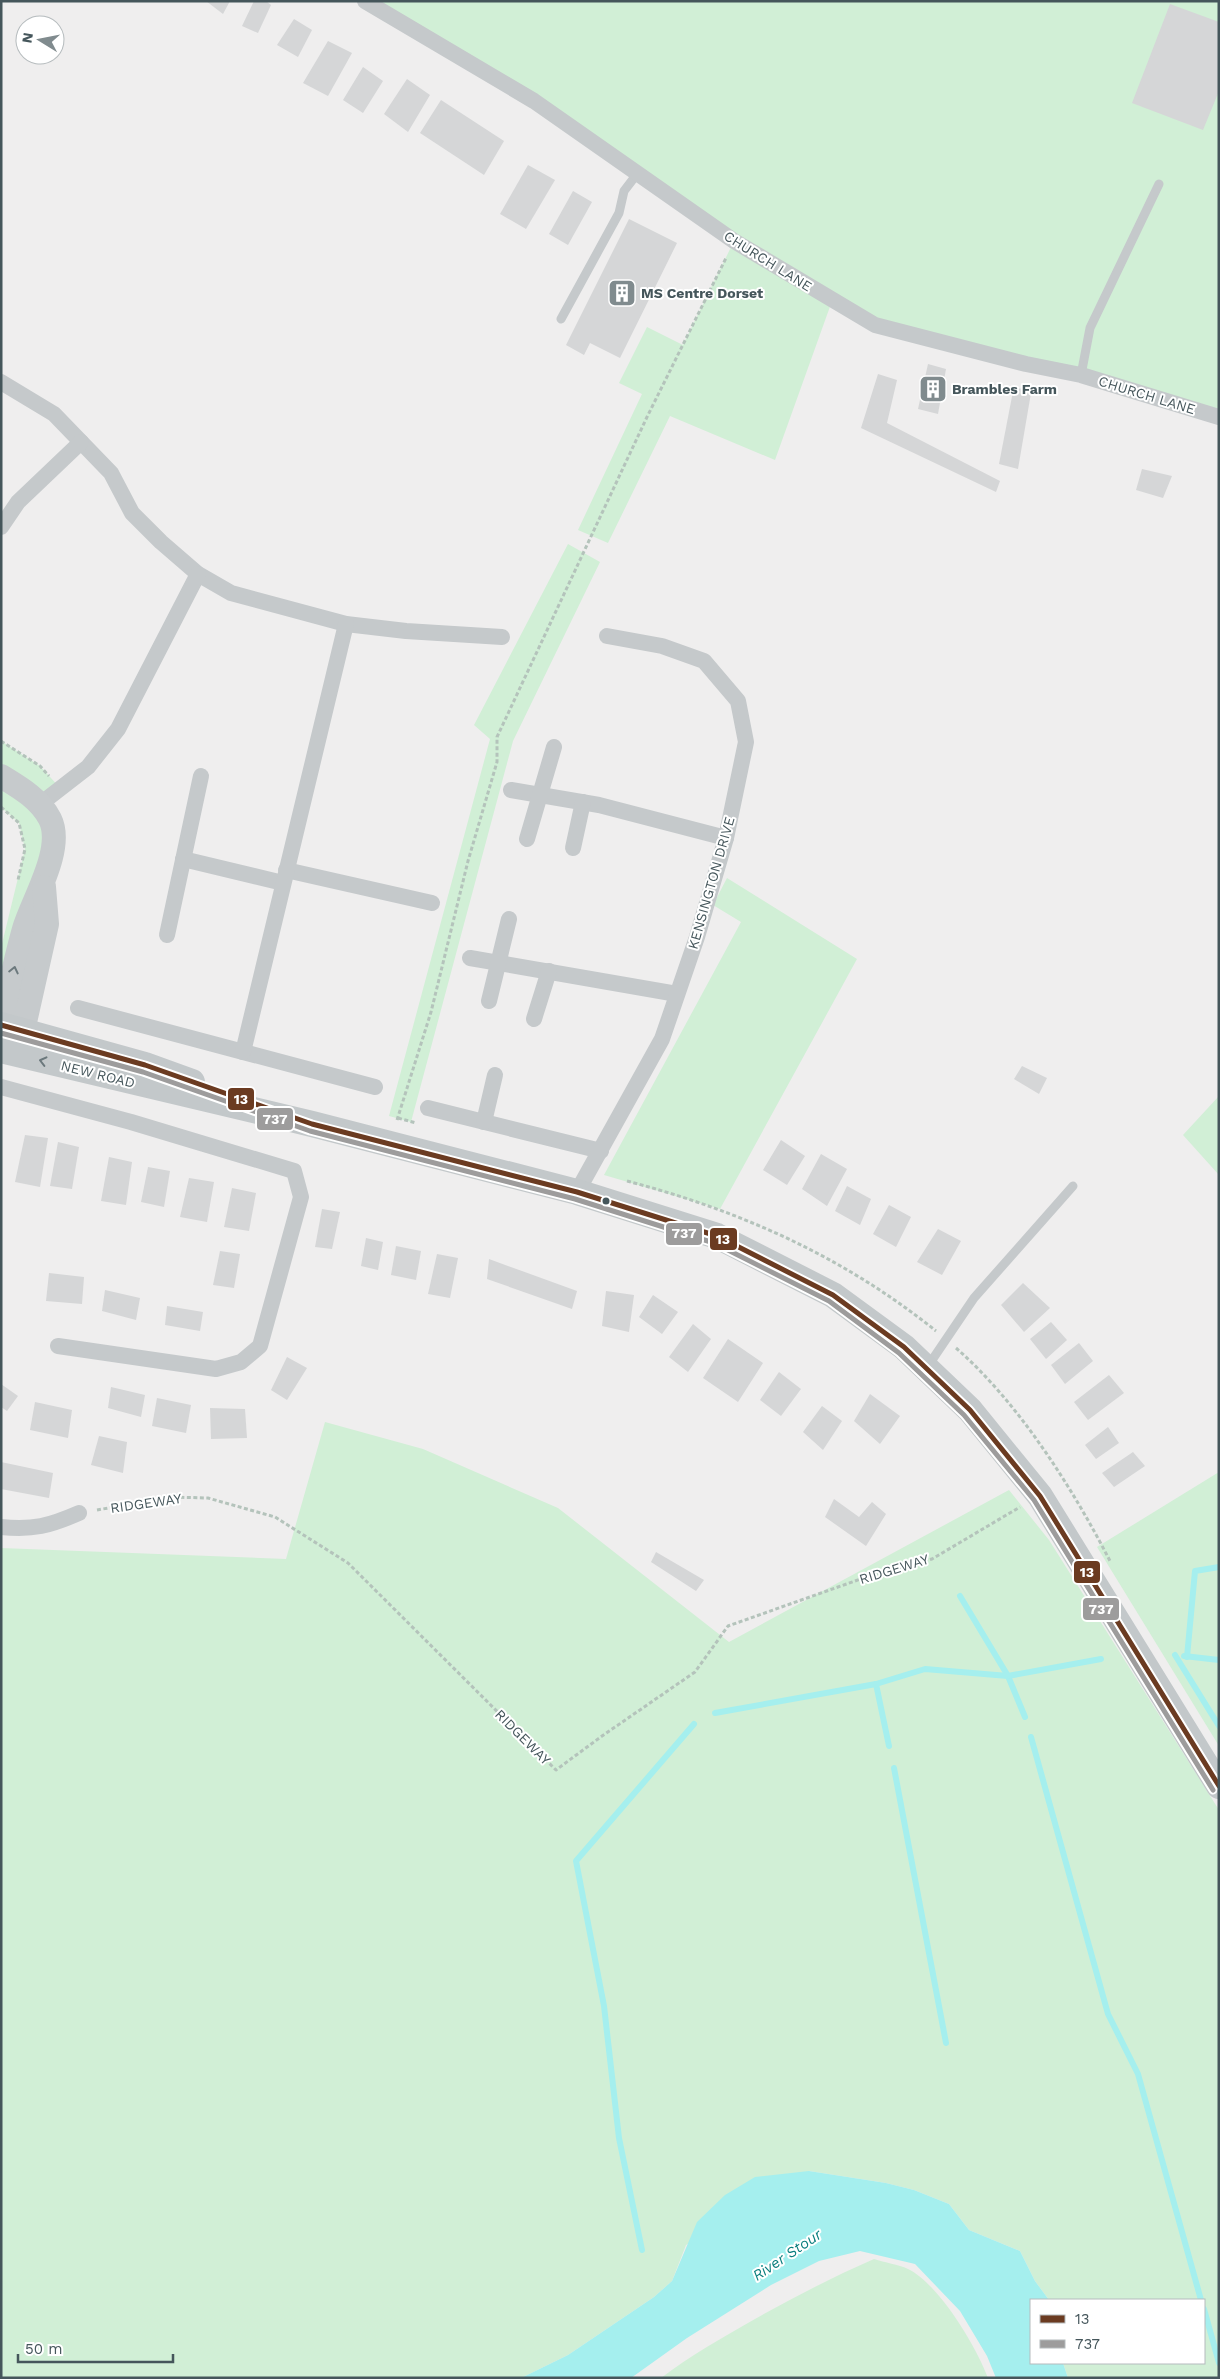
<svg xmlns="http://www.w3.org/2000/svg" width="1220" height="2379" font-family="'Work Sans',sans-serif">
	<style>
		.green { fill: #d1efd6 }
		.water { fill: #a5efee }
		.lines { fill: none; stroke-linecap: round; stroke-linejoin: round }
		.stream { stroke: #a5efee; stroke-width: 6 }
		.building { fill: #d5d6d7 }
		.path { stroke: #b4c3bb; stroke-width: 3; stroke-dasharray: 4 2.5; stroke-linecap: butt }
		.lane { stroke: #c5c9cb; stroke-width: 9 }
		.street { stroke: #c5c9cb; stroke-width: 16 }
		.secondary { stroke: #c6cacc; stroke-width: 24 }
		.primary { stroke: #c3c8ca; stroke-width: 26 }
		.bus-1-casing { stroke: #fff; stroke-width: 9 }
		.bus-2-casing { stroke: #fff; stroke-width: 9 }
		.bus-1 { stroke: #6b3b21; stroke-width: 5 }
		.bus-2 { stroke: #9d9c9c; stroke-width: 5 }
		.oneway { stroke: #6c797d }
		.oneway2 { stroke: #6b787c }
		.bus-dot { fill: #45565b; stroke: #fff; stroke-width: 2 }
		.labels { text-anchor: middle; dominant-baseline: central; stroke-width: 4; stroke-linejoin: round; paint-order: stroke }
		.street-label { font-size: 14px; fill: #45565b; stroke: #fff }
		.poi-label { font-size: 14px; font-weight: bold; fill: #45565b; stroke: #fff; text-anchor: start }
		.water-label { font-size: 15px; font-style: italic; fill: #0a7e7e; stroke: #fff }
		.line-badge { stroke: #fff; stroke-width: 2 }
		.badge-label { font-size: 14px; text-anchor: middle; font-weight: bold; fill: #fff }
	</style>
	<rect width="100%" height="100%" fill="#efeeee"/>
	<g class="green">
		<polygon points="365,1 1219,1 1219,417 929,339 832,301 775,460 670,416 608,543 578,530 642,394 619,383 647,327 683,345 734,241 637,174"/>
		<polygon points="568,544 600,562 513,741 411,1122 389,1116 490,739 474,725"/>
		<polygon points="1,741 40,766 61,789 39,805 49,818 1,1014 1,948 25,849 19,823 1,807"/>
		<polygon points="727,878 857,959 720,1209 604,1175 741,922 713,905"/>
		<polygon points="1219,1096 1219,1175 1183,1135"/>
		<polygon points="325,1422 423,1449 558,1508 729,1642 1009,1490 1049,1540 1219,1810 1219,2378 1068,2378 1063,2363 1204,2363 1204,2300 1049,2300 1035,2281 1020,2251 969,2230 949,2204 914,2190 886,2183 809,2171 686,2245 672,2281 654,2297 568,2355 521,2378 1,2378 1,1548 286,1559"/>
		<polygon points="1219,1472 1219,1746 1097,1547"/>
		<path d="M 874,2259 C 885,2263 898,2264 908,2269 C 939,2284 976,2346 988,2378 L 661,2378 C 691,2355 722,2338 755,2319 C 794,2297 833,2277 874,2259 Z"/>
	</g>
	<polygon class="water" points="809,2171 886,2183 914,2190 949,2204 969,2230 1020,2251 1035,2281 1049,2300 1031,2300 1031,2363 1063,2363 1068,2378 996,2378 987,2356 960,2311 915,2264 860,2251 819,2261 771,2285 687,2338 631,2378 521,2378 568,2355 654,2297 672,2281 697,2222 725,2195 755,2177"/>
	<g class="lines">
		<g class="stream">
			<polyline points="960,1596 1008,1676 1025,1717"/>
			<polyline points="1175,1655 1219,1726"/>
			<polyline points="1184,1656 1219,1660"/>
			<polyline points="1187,1657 1195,1571 1219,1567"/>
			<polyline points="876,1684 889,1746"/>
			<polyline points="715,1713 876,1684 925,1669 1008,1676 1101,1659"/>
			<polyline points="1031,1737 1108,2014 1138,2074 1201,2300"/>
			<polyline points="894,1768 946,2043"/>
			<polyline points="642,2250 619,2138 604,2006 576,1861 694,1724"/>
			<polyline points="1204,2309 1219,2363"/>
		</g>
	</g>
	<g class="building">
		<polygon points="206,1 230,1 223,14"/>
		<polygon points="254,1 266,1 271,5 258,33 242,26"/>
		<polygon points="1170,4 1219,22 1219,91 1203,130 1132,103"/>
		<polygon points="294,19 312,30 298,57 277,45"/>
		<polygon points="328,41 352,53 328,96 303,83"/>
		<polygon points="363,67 383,81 363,113 343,100"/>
		<polygon points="407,79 430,95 408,132 384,114"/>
		<polygon points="441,100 504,141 484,175 420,133"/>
		<polygon points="528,165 555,180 526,229 500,214"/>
		<polygon points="573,191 592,202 568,245 549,234"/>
		<polygon points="629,219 677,243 620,358 590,343 584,355 566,345"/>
		<polygon points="928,364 946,369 938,414 918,409"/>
		<polygon points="878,374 897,380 887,423 1000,481 996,492 861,428"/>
		<polygon points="1014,386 1031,393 1018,469 999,464"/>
		<polygon points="1142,469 1172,476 1163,498 1136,490"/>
		<polygon points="1022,1066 1047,1078 1039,1094 1014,1079"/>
		<polygon points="25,1135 48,1138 40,1187 15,1182"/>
		<polygon points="781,1140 805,1156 787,1185 763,1170"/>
		<polygon points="58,1142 79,1147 72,1189 50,1186"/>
		<polygon points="821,1154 847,1169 827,1206 802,1189"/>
		<polygon points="109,1157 132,1162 126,1205 101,1201"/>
		<polygon points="148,1167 170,1171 164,1207 141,1202"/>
		<polygon points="189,1178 214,1182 207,1222 180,1217"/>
		<polygon points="847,1186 871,1199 860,1225 835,1211"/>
		<polygon points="232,1188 256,1193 249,1231 224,1227"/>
		<polygon points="889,1205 911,1217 896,1247 873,1234"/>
		<polygon points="322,1209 340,1212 332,1249 315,1247"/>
		<polygon points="938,1229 961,1241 942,1275 917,1262"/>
		<polygon points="366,1238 383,1242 378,1270 361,1266"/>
		<polygon points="396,1246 421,1251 416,1280 391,1275"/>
		<polygon points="220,1251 240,1254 234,1288 213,1285"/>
		<polygon points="437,1254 458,1258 450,1298 428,1294"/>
		<polygon points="489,1259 577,1291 572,1309 487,1279"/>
		<polygon points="49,1273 84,1277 82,1304 46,1301"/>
		<polygon points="1023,1283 1050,1308 1024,1332 1001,1305"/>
		<polygon points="105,1290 140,1298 136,1320 102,1311"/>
		<polygon points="606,1291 634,1295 629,1332 602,1326"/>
		<polygon points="653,1295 678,1312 662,1334 639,1317"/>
		<polygon points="167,1306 203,1312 200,1331 165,1325"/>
		<polygon points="1051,1322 1067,1340 1046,1359 1030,1339"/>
		<polygon points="693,1324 711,1339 688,1372 669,1357"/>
		<polygon points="728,1339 763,1363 738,1402 703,1378"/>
		<polygon points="1079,1343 1093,1361 1065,1384 1051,1365"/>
		<polygon points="287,1357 307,1368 287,1400 271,1390"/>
		<polygon points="779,1372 801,1389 781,1416 760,1400"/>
		<polygon points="1109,1375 1124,1393 1088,1420 1074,1402"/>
		<polygon points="1,1384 18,1396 7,1411 1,1407"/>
		<polygon points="111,1387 145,1395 141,1417 108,1408"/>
		<polygon points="870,1394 900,1416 880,1444 854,1421"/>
		<polygon points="157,1398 191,1405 186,1433 152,1426"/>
		<polygon points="35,1402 72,1410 68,1438 30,1430"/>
		<polygon points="822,1406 842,1421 823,1450 803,1432"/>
		<polygon points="210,1408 245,1409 247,1438 211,1439"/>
		<polygon points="1108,1427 1119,1443 1096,1459 1085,1445"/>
		<polygon points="99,1436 127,1442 123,1473 91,1465"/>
		<polygon points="1133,1452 1145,1466 1114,1487 1102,1473"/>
		<polygon points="1,1462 53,1473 49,1498 1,1489"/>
		<polygon points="834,1499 859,1517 872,1502 886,1514 866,1546 825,1517"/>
		<polygon points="656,1552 704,1580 696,1591 651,1562"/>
	</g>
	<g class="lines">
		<g class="path">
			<polyline points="1,741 40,766 49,776"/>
			<polyline points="1,807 19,823 25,849 18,880"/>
			<polyline points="398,1118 416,1123"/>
			<polyline points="397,1120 431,1012 468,861 497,762 497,737 647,417 726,258"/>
			<path d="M 627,1181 C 741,1211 844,1257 936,1331"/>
			<path d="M 956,1348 C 1018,1402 1072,1487 1110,1561"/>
			<polyline points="97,1510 170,1497 208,1498 275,1517 348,1563 556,1770 602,1736 695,1672 728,1626 869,1576 932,1559 1020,1507"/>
		</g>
		<g class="lane">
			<polyline points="561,319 619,213 624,191 637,174"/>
			<polyline points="1081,375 1090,328 1159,184"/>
			<polyline points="928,1366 974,1298 1073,1186"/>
		</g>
		<g class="street">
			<polyline points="365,1 534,101 734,241 875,325 1026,364 1081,375 1219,417"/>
			<polyline points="1,382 54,414 111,473 132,513 161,542 198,574 231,593 346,624 406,631 502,637"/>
			<polyline points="1,527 18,502 81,442"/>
			<polyline points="511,790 599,805 726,838"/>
			<polyline points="39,805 88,767 118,729 198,574"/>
			<polyline points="527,839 554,747"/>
			<polyline points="573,848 583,802"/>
			<polyline points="183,859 283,883"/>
			<polyline points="286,870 432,903"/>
			<polyline points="167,935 201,776"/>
			<polyline points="470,958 677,994"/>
			<polyline points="489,1001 509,919"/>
			<polyline points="78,1008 375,1087"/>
			<polyline points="534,1019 549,971"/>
			<polyline points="243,1052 346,624"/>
			<polyline points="1,1087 131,1122 294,1171 301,1197 260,1346 241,1362 216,1369 58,1346"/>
			<polyline points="428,1108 601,1151"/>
			<polyline points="484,1122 495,1075"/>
			<polyline points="577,1192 662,1039 697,937 726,838 746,742 738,701 704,661 662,646 607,636"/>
			<path d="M 1,1527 C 34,1530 49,1526 79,1513"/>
		</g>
		<g class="secondary">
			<path d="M 1,776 C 19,787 40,799 50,819 C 65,849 32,901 24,929 C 16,957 10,986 3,1015 L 2,1025 L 6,1043"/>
			<polyline points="11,1046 23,1031 47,924 44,887"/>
		</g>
		<g class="primary">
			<polyline points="1,1025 145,1065 192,1082"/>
			<polyline points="1,1050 312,1124 577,1192 717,1236 833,1295 904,1347 970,1410 1040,1496 1219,1786"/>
		</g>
		<defs>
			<polyline id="bus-1" points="1,1025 145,1065 312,1124 577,1192 717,1236 833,1295 904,1347 970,1410 1040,1496 1219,1786"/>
			<polyline id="bus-2" points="1,1033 143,1072 310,1131 575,1199 714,1243 829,1301 899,1353 964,1415 1034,1500 1213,1790"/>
		</defs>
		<use href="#bus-1" class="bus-1-casing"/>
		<use href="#bus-2" class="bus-2-casing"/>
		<use href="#bus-1" class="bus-1"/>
		<use href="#bus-2" class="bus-2"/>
	</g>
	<defs><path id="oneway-chevron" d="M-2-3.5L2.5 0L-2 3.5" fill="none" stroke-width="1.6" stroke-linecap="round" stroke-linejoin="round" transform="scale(1.25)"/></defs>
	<use class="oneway" href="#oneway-chevron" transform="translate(14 970) rotate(-77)"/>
	<use class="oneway2" href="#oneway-chevron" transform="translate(43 1061) rotate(-166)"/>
	<defs>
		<symbol id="building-square" viewBox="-11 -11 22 22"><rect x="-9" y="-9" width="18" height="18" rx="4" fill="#808b8e" stroke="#fff"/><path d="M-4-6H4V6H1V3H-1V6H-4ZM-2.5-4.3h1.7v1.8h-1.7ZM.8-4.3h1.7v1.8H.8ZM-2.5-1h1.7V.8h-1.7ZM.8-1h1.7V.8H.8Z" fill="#fff"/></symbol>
	</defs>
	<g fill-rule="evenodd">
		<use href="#building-square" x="606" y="277" width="32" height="32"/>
		<use href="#building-square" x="917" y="373" width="32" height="32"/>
	</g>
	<circle class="bus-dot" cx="606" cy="1201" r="4.5"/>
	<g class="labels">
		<g class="street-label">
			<text transform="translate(768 261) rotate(32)">CHURCH LANE</text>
			<text transform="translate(1147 395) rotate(17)">CHURCH LANE</text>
			<text transform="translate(711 883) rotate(-74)">KENSINGTON DRIVE</text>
			<text transform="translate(98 1074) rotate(14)">NEW ROAD</text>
			<text transform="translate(146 1503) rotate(-8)">RIDGEWAY</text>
			<text transform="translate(894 1569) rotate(-17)">RIDGEWAY</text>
			<text transform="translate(523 1737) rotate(45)">RIDGEWAY</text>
		</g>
		<g class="poi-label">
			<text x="641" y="293">MS Centre Dorset</text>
			<text x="952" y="389">Brambles Farm</text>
		</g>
		<g class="water-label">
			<text transform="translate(787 2255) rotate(-34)">River Stour</text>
		</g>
	</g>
	<g class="line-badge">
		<rect x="227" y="1087" width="28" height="24" rx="5" fill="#6b3b21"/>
		<rect x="256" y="1107" width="38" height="24" rx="5" fill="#9d9c9c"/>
		<rect x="665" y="1222" width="38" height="24" rx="5" fill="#9d9c9c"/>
		<rect x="709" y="1227" width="29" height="24" rx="5" fill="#6b3b21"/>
		<rect x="1073" y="1560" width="28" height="24" rx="5" fill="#6b3b21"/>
		<rect x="1082" y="1597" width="38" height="24" rx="5" fill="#9d9c9c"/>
	</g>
	<g class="badge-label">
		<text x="241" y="1104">13</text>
		<text x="275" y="1124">737</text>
		<text x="684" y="1238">737</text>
		<text x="723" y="1244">13</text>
		<text x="1087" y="1577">13</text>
		<text x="1101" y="1614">737</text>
	</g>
	<rect width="1220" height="2379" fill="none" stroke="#45565b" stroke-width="5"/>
	<rect x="1030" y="2299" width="175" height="65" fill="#ffffff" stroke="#b5bbbd"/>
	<rect x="1040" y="2315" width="25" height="8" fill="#6b3b21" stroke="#b5bbbd"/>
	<text x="1075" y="2324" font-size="15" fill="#45565b">13</text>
	<rect x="1040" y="2340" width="25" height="8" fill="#9d9c9c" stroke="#b5bbbd"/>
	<text x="1075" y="2349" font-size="15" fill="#45565b">737</text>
	<g transform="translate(40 40) rotate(280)"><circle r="24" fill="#ffffff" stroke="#b5bbbd"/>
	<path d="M0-4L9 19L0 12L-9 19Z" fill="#808b8e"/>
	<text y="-8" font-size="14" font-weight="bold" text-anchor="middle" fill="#45565b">N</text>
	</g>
	<path d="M18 2354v8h155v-8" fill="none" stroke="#45565b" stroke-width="2.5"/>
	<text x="25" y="2354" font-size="15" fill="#45565b" stroke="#ffffff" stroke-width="4" paint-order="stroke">50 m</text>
</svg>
